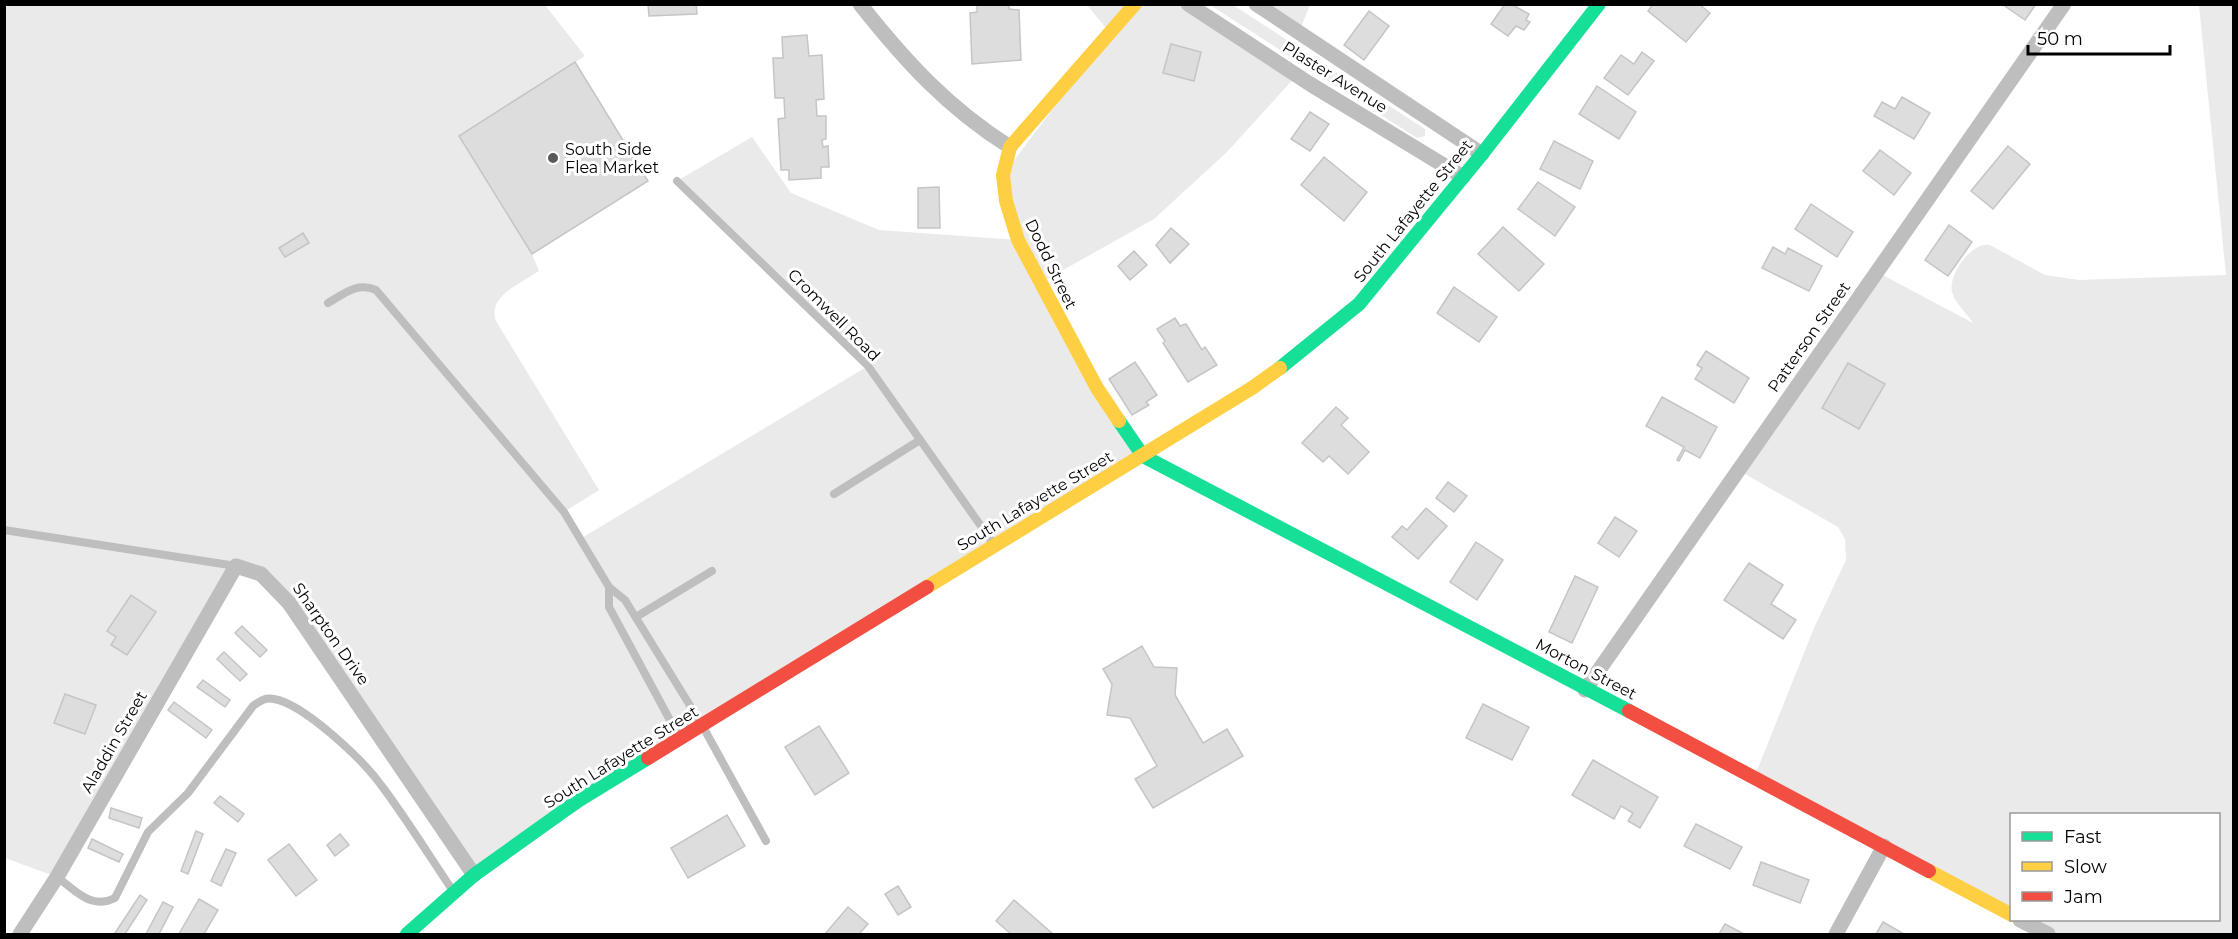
<svg xmlns="http://www.w3.org/2000/svg" width="2238" height="939" font-family="Montserrat,sans-serif">
	<style>
		.green { fill: #eaeaea }
		.building { fill: #ddd; stroke: #c5c5c5; stroke-width: 1.5 }
		.lines { fill: none; stroke-linecap: round; stroke-linejoin: round }
		.lane { stroke: #bebebe; stroke-width: 8 }
		.street { stroke: #bebebe; stroke-width: 15 }
		.fast { stroke: #16e098; stroke-width: 14 }
		.slow { stroke: #ffcf43; stroke-width: 14 }
		.jam { stroke: #f24e42; stroke-width: 14 }
		.poi-dot { fill: #595959; stroke: #fff; stroke-width: 2 }
		.labels { text-anchor: middle; dominant-baseline: central; stroke-width: 6; stroke-linejoin: round; paint-order: stroke }
		.street-label { font-size: 16px; fill: #000; stroke: #fff }
		.poi-label { font-size: 16px; fill: #000; stroke: #fff; text-anchor: start }
	</style>
	<rect width="100%" height="100%" fill="#fff"/>
	<g class="green">
		<path d="M 4,5 L 545,5 L 585,56 L 459,136 L 532,254 L 539,271 C 520,284 487,296 496,321 L 599,490 L 564,512 L 580,539 L 868,366 L 677,181 L 752,137 L 791,193 L 879,230 L 1018,240 L 1003,175 L 1110,33 L 1087,5 L 1188,5 L 1297,75 L 1227,152 L 1154,219 L 1040,283 L 1142,456 L 474,875 L 289,603 L 243,566 L 57,877 L 5,858 Z"/>
		<polygon points="1210,5 1233,5 1425,129 1425,136 1417,138"/>
		<polygon points="1256,5 1310,5 1299,32"/>
		<path d="M 2199,5 L 2233,5 L 2233,934 L 2048,934 L 2020,920 L 2218,920 L 2218,814 L 2012,814 L 2011,915 L 1754,778 L 1814,628 L 1846,560 L 1845,539 L 1838,527 L 1738,470 L 1877,272 L 1973,323 C 1967,313 1956,305 1952,292 C 1948,274 1972,241 1990,245 L 2045,275 L 2079,280 L 2226,275 Z"/>
	</g>
	<g class="building">
		<polygon points="648,4 696,4 697,14 649,16"/>
		<polygon points="977,4 1009,4 1009,9 1019,10 1021,60 972,64 970,13 977,12"/>
		<polygon points="1505,4 1511,4 1529,14 1526,20 1530,22 1524,30 1516,26 1508,36 1491,24"/>
		<polygon points="1653,4 1699,4 1710,13 1686,42 1648,11"/>
		<polygon points="2002,4 2036,4 2025,20"/>
		<polygon points="1369,11 1389,26 1364,60 1344,45"/>
		<polygon points="807,35 809,56 822,55 824,99 816,100 817,116 826,116 826,139 822,140 823,147 828,146 829,167 821,167 821,178 789,180 789,170 781,170 778,119 785,118 784,98 775,98 773,58 783,58 782,37"/>
		<polygon points="1171,44 1201,52 1194,81 1163,73"/>
		<polygon points="1642,52 1654,61 1628,95 1604,78 1621,55 1634,64"/>
		<polygon points="575,62 648,181 532,254 459,136"/>
		<polygon points="1597,86 1636,112 1619,139 1579,114"/>
		<polygon points="1902,97 1930,113 1914,139 1874,116 1882,102 1895,109"/>
		<polygon points="1310,112 1329,124 1310,151 1291,139"/>
		<polygon points="1554,141 1593,161 1580,189 1540,169"/>
		<polygon points="2008,146 2030,164 1993,209 1971,191"/>
		<polygon points="1880,150 1911,173 1894,195 1863,171"/>
		<polygon points="1324,157 1367,192 1344,221 1301,185"/>
		<polygon points="1538,182 1575,207 1555,236 1518,209"/>
		<polygon points="939,187 940,228 918,228 918,188"/>
		<polygon points="1811,204 1853,232 1837,257 1795,229"/>
		<polygon points="1949,225 1972,242 1948,276 1925,260"/>
		<polygon points="1503,227 1544,264 1519,291 1478,254"/>
		<polygon points="1171,228 1189,244 1170,263 1156,245"/>
		<polygon points="303,233 309,243 285,257 279,248"/>
		<polygon points="1773,247 1785,254 1788,248 1822,266 1809,291 1762,268"/>
		<polygon points="1134,251 1147,265 1130,280 1118,266"/>
		<polygon points="1454,287 1497,317 1479,342 1437,313"/>
		<polygon points="1175,318 1180,326 1186,324 1202,350 1205,347 1217,365 1188,382 1163,343 1165,341 1157,329"/>
		<polygon points="1706,351 1749,378 1734,403 1695,379 1702,368 1697,365"/>
		<polygon points="1135,362 1157,395 1146,402 1149,405 1132,415 1109,379"/>
		<polygon points="1848,363 1885,384 1859,429 1822,408"/>
		<polygon points="1662,397 1717,427 1700,458 1685,450 1679,461 1677,460 1684,447 1646,426"/>
		<polygon points="1336,407 1348,418 1341,425 1369,452 1348,474 1329,456 1323,462 1302,443"/>
		<polygon points="1448,482 1467,496 1454,512 1436,498"/>
		<polygon points="1426,508 1447,526 1418,559 1392,537 1402,526 1407,530"/>
		<polygon points="1615,517 1637,531 1619,557 1598,543"/>
		<polygon points="1476,542 1503,560 1477,600 1450,582"/>
		<polygon points="1749,563 1783,585 1771,604 1796,620 1783,639 1724,600"/>
		<polygon points="1575,576 1598,587 1572,643 1549,632"/>
		<polygon points="131,595 156,612 127,655 111,645 116,637 107,631"/>
		<polygon points="242,626 267,650 260,657 235,633"/>
		<polygon points="1142,646 1154,667 1177,668 1175,695 1203,743 1227,729 1243,756 1153,808 1135,779 1157,766 1130,718 1107,715 1112,684 1103,669"/>
		<polygon points="224,652 247,674 240,681 217,659"/>
		<polygon points="203,680 230,700 225,707 197,687"/>
		<polygon points="65,694 96,705 85,734 54,723"/>
		<polygon points="174,702 212,730 206,738 168,710"/>
		<polygon points="1483,704 1529,727 1512,760 1466,738"/>
		<polygon points="819,726 849,773 815,795 785,747"/>
		<polygon points="1593,760 1658,797 1640,828 1628,821 1633,813 1621,806 1614,819 1572,795"/>
		<polygon points="220,796 244,814 238,822 214,803"/>
		<polygon points="111,808 142,818 139,828 109,818"/>
		<polygon points="727,815 745,846 688,878 671,848"/>
		<polygon points="1696,824 1742,847 1730,869 1684,846"/>
		<polygon points="196,831 203,834 188,874 181,871"/>
		<polygon points="340,834 349,845 335,856 327,845"/>
		<polygon points="92,839 123,854 119,862 88,848"/>
		<polygon points="289,844 317,880 296,896 268,860"/>
		<polygon points="226,849 236,853 221,886 211,881"/>
		<polygon points="1761,862 1809,880 1800,903 1753,885"/>
		<polygon points="898,886 911,907 898,915 885,894"/>
		<polygon points="140,895 147,900 125,934 117,934 115,933"/>
		<polygon points="199,899 218,910 204,934 179,934"/>
		<polygon points="1014,900 1053,934 1011,934 996,921"/>
		<polygon points="163,902 173,907 159,934 146,934"/>
		<polygon points="848,907 868,924 859,934 825,934"/>
		<polygon points="1883,922 1904,934 1876,934"/>
		<polygon points="1725,924 1744,934 1719,934"/>
	</g>
	<g class="lines">
		<g class="lane">
			<polyline points="677,181 868,366 993,543"/>
			<path d="M 328,303 C 345,293 357,282 376,290 L 564,512 L 609,587"/>
			<polyline points="834,494 920,440"/>
			<polyline points="4,530 236,566"/>
			<polyline points="636,617 712,571"/>
			<polyline points="678,735 609,607 609,587 625,600 702,725 766,841"/>
			<path d="M 57,877 C 76,891 91,910 115,898 L 148,832 L 188,793 L 253,706 C 260,701 265,697 274,699 C 304,704 363,760 381,785 C 406,818 428,854 451,888"/>
		</g>
		<g class="street">
			<path d="M 860,4 C 906,62 948,108 1010,147"/>
			<polyline points="1188,4 1310,84 1463,177"/>
			<polyline points="1256,4 1482,154"/>
			<polyline points="1585,690 2064,4"/>
			<polyline points="2020,920 2048,934"/>
			<polyline points="20,934 57,877 236,566 261,574 289,603 474,875"/>
			<polyline points="1836,934 1884,846"/>
		</g>
		<g class="fast">
			<polyline points="1280,368 1359,304 1482,154 1599,4"/>
			<polyline points="1119,421 1143,456 1629,711"/>
			<polyline points="407,934 474,875 579,800 648,758"/>
		</g>
		<g class="slow">
			<polyline points="1119,421 1097,388 1018,240 1006,201 1003,175 1010,147 1135,4"/>
			<polyline points="927,587 1252,388 1280,368"/>
			<polyline points="1929,871 2012,915"/>
		</g>
		<g class="jam">
			<polyline points="1629,711 1929,871"/>
			<polyline points="648,758 927,587"/>
		</g>
	</g>
	<circle class="poi-dot" cx="553" cy="158" r="6"/>
	<g class="labels">
		<g class="street-label">
			<text transform="translate(1335 77) rotate(32)">Plaster Avenue</text>
			<text transform="translate(1413 211) rotate(-51)">South Lafayette Street</text>
			<text transform="translate(1051 264) rotate(64)">Dodd Street</text>
			<text transform="translate(834 315) rotate(45)">Cromwell Road</text>
			<text transform="translate(1809 337) rotate(-55)">Patterson Street</text>
			<text transform="translate(1035 501) rotate(-31)">South Lafayette Street</text>
			<text transform="translate(331 634) rotate(55)">Sharpton Drive</text>
			<text transform="translate(1586 669) rotate(28)">Morton Street</text>
			<text transform="translate(114 742) rotate(-60)">Aladdin Street</text>
			<text transform="translate(621 757) rotate(-32)">South Lafayette Street</text>
		</g>
		<g class="poi-label">
			<text x="565" y="149">South Side<tspan x="565" dy="18">Flea Market</tspan></text>
		</g>
	</g>
	<rect width="2238" height="939" fill="none" stroke="#000000" stroke-width="12"/>
	<rect x="2010" y="813" width="210" height="108" fill="#ffffff" stroke="#999999" stroke-width="1.5"/>
	<rect x="2022" y="832" width="30" height="9" fill="#16e098" stroke="#999999" stroke-width="1.5"/>
	<text x="2064" y="843" font-size="18" fill="#000000">Fast</text>
	<rect x="2022" y="862" width="30" height="9" fill="#ffcf43" stroke="#999999" stroke-width="1.5"/>
	<text x="2064" y="873" font-size="18" fill="#000000">Slow</text>
	<rect x="2022" y="892" width="30" height="9" fill="#f24e42" stroke="#999999" stroke-width="1.5"/>
	<text x="2064" y="903" font-size="18" fill="#000000">Jam</text>
	<path d="M2028 45v9h142v-9" fill="none" stroke="#000000" stroke-width="3"/>
	<text x="2037" y="45" font-size="18" fill="#000000" stroke="#ffffff" stroke-width="4.5" paint-order="stroke">50 m</text>
</svg>
